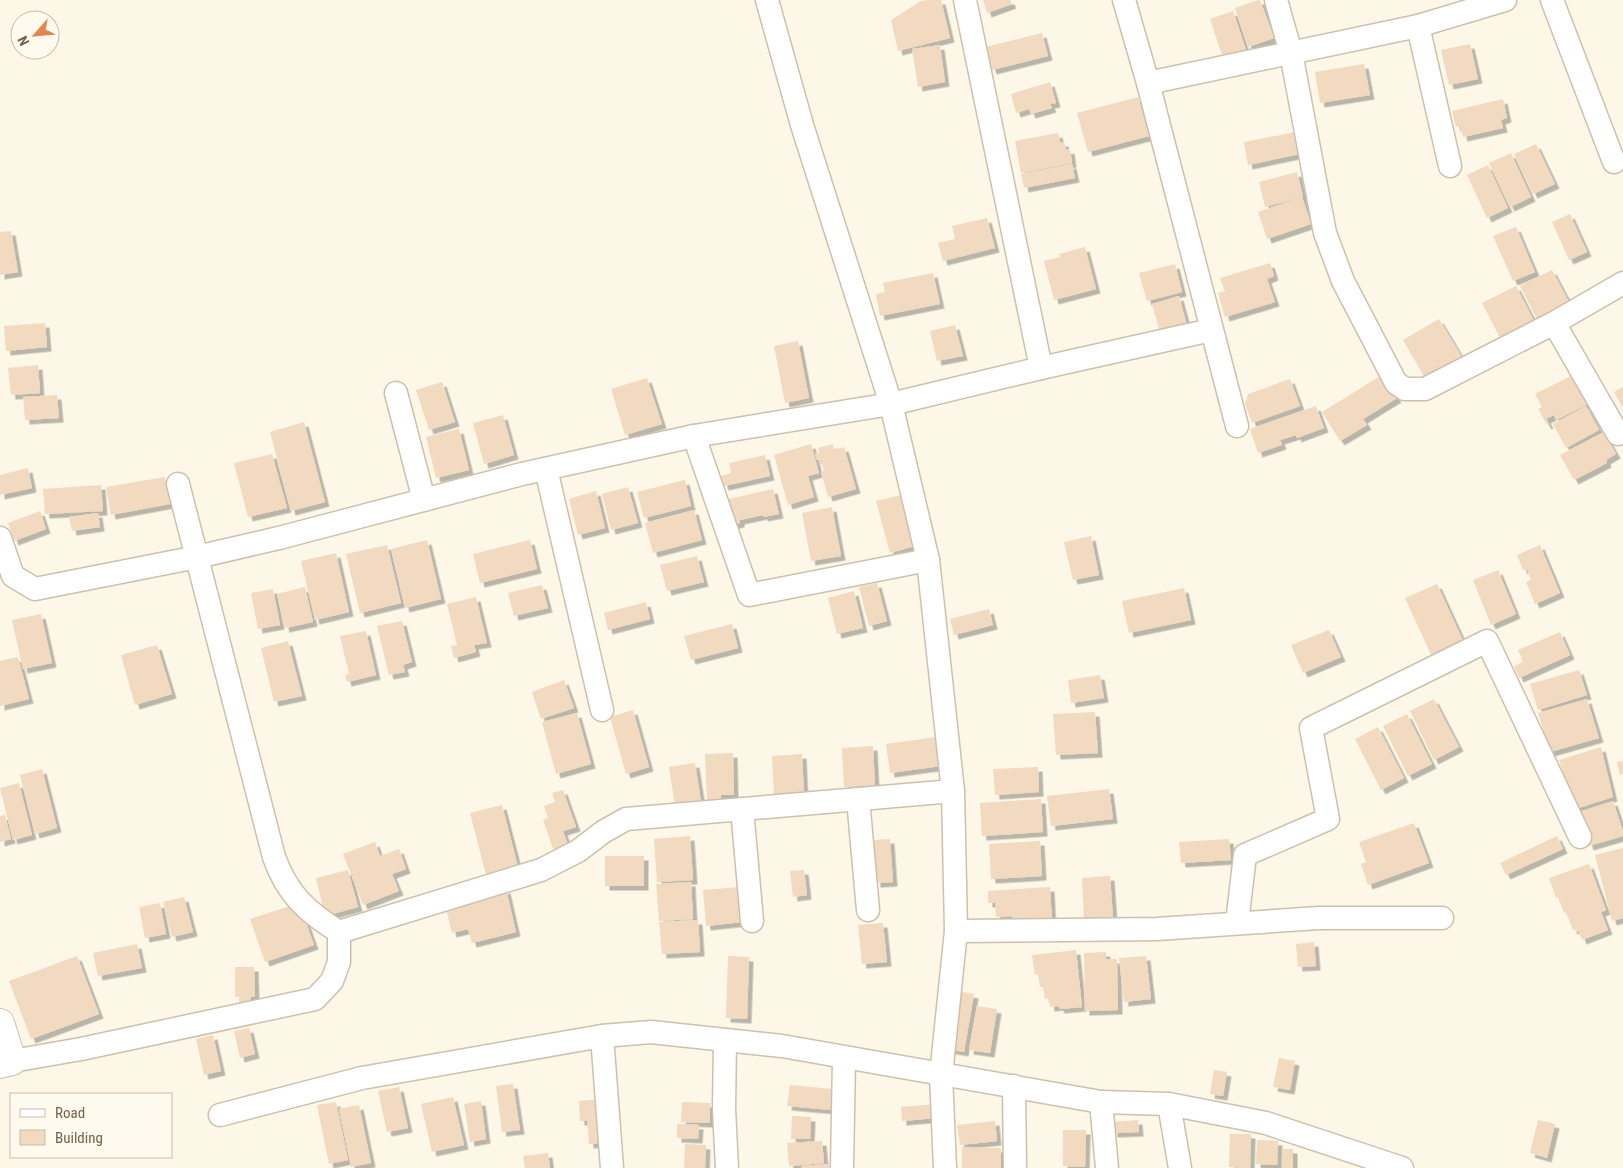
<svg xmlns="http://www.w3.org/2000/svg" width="1623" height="1168" font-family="'Roboto Condensed',sans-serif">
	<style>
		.building { fill: #f1dabf; filter: url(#shadow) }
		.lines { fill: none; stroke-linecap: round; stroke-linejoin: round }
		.minor-casing { stroke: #cec0ad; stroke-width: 25 }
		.tertiary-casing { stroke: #cec0ad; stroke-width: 30 }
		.minor { stroke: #fff; stroke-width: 22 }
		.tertiary { stroke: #fff; stroke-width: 28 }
	</style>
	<defs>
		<filter id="shadow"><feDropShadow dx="4.5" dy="4.5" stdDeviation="0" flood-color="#0004"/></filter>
	</defs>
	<rect width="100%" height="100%" fill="#fcf7e7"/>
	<g class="building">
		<polygon points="928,0 941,0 950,38 898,51 891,20 921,1"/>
		<polygon points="983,0 1010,0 1012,4 987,13"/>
		<polygon points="1258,0 1260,0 1274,38 1248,47 1235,8"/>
		<polygon points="1233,11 1246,50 1223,58 1210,19"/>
		<polygon points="1042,33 1048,56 992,70 986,47"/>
		<polygon points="1470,44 1478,79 1449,85 1441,50"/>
		<polygon points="940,45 945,82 918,87 912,49"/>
		<polygon points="1364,64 1370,95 1320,103 1315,72"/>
		<polygon points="1050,82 1056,103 1050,104 1052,108 1031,114 1029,109 1016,113 1011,94"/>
		<polygon points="1138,97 1149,136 1088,152 1077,113"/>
		<polygon points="1503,99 1507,118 1501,120 1503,128 1463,137 1460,125 1456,127 1452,111"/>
		<polygon points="1296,132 1300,154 1248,165 1244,142"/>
		<polygon points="1058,133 1060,142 1064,142 1066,150 1070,149 1072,163 1021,173 1015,141"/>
		<polygon points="1536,144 1555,184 1533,194 1514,154"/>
		<polygon points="1511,153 1531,197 1510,207 1489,163"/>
		<polygon points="1072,164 1075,178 1024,188 1021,174"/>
		<polygon points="1488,165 1508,208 1487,218 1467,175"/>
		<polygon points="1297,172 1303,197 1265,207 1259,182"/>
		<polygon points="1302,197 1311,224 1267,239 1258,212"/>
		<polygon points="1570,214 1587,252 1569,260 1552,222"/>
		<polygon points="987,218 995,248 943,261 938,243 955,239 952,226"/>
		<polygon points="1516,227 1535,272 1513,281 1493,236"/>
		<polygon points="11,231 18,272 0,275 0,232"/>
		<polygon points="1085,247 1096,289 1054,300 1044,261 1060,257 1059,254"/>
		<polygon points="1270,263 1274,276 1267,279 1275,302 1225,317 1218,293 1225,291 1220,278"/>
		<polygon points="1175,264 1182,292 1147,301 1139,273"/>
		<polygon points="1552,270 1572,308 1540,325 1520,286"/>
		<polygon points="933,273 940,304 880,316 876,294 885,292 883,283"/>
		<polygon points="1516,286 1534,321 1500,338 1482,303"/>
		<polygon points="1179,296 1188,329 1161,336 1152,304"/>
		<polygon points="1439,319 1463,359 1426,380 1403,340"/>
		<polygon points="45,323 47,347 6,351 4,326"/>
		<polygon points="955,325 963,356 937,361 930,331"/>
		<polygon points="798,341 809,398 785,403 774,346"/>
		<polygon points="38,365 40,393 11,395 8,368"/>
		<polygon points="1382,375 1397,398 1363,419 1367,425 1340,441 1322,412"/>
		<polygon points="1573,375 1588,404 1556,420 1554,415 1546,419 1549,424 1547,425 1538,409 1542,407 1535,394"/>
		<polygon points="647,378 662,424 625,435 611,389"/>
		<polygon points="1290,379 1300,406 1252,423 1245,404 1248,394"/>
		<polygon points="442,382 455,422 429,430 416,390"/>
		<polygon points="1623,387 1623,408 1614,392"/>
		<polygon points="57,395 59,418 25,420 23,397"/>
		<polygon points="1316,406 1324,428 1297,438 1296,435 1280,440 1282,445 1258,453 1250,429"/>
		<polygon points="1586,406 1599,430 1566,448 1553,424"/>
		<polygon points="503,415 514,455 484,464 473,423"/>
		<polygon points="304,422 325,502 291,511 270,432"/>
		<polygon points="459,429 469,470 436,478 426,437"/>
		<polygon points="1604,432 1616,454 1606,460 1607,463 1574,480 1560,455"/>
		<polygon points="811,444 819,473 808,476 814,497 788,505 774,455"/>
		<polygon points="833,444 834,450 844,447 856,489 828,497 821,472 824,471 821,459 817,460 815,454 819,452 818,448"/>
		<polygon points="272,454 287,508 248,517 234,463"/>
		<polygon points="765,455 770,476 724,486 721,476 731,473 729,463"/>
		<polygon points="28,468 32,488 0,495 0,475"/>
		<polygon points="165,477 170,504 111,515 106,487"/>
		<polygon points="685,480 691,506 644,518 637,492"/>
		<polygon points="101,485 103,511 45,514 43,489"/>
		<polygon points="628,487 638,523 611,530 602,494"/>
		<polygon points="773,489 779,514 763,517 763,515 740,520 740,523 730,525 724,500"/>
		<polygon points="596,491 605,528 578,535 569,499"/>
		<polygon points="901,495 915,546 890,553 876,501"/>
		<polygon points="832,507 841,556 811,561 802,513"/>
		<polygon points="694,510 702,540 653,553 645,523"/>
		<polygon points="40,511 46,529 14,541 8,523"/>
		<polygon points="98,513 100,527 72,531 69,517"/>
		<polygon points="1091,536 1099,575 1073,580 1064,542"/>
		<polygon points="427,540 441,599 405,608 391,549"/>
		<polygon points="530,540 537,569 480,583 473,554"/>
		<polygon points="387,545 401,603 360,613 346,554"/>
		<polygon points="1540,545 1560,593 1535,604 1526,582 1531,580 1527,569 1523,570 1517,555"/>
		<polygon points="336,553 349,612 315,620 301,561"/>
		<polygon points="697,556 704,582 667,591 660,565"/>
		<polygon points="1498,570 1516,614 1491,625 1473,580"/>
		<polygon points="877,583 887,621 869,626 859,587"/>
		<polygon points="1437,584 1465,645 1433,659 1405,598"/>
		<polygon points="542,585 548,608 514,616 508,593"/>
		<polygon points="305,587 313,622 285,628 277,594"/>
		<polygon points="1184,588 1191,620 1129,633 1122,601"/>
		<polygon points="273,589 280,625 258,629 251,593"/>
		<polygon points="854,591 863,628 837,634 828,598"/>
		<polygon points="476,597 487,643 474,645 476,652 454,658 451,646 457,645 447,604"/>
		<polygon points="646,602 650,619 608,630 604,613"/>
		<polygon points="989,609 993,625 954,635 950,619"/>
		<polygon points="41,614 52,663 23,669 12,620"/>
		<polygon points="402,621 412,662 403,665 405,672 389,675 377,626"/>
		<polygon points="732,624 738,648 691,660 684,636"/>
		<polygon points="1329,630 1341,657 1303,673 1291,645"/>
		<polygon points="366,631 376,675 347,682 345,675 349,674 340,636"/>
		<polygon points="1560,632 1570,655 1519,678 1514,666 1523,662 1518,650"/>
		<polygon points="288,641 302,696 274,702 261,648"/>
		<polygon points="157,645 172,694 135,705 121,655"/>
		<polygon points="18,657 29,699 0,706 0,661"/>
		<polygon points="1579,670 1587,695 1538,710 1530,684"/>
		<polygon points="1100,675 1104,698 1071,703 1068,680"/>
		<polygon points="564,680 574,708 541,719 532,692"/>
		<polygon points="1434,699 1459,747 1434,760 1410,711"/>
		<polygon points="1587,699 1599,738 1550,752 1538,713"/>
		<polygon points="633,710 649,767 626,774 610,717"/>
		<polygon points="1095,712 1098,753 1056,755 1053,714"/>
		<polygon points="577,713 591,764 556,774 542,722"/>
		<polygon points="1407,714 1432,764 1408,776 1383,726"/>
		<polygon points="1378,727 1404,778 1381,790 1355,739"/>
		<polygon points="936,737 941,766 890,773 886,744"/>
		<polygon points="873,746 875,785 844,787 842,748"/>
		<polygon points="1601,747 1613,797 1575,809 1559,760"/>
		<polygon points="733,753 734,795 721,795 721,801 707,801 705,754"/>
		<polygon points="802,754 804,794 774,795 772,756"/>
		<polygon points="1623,761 1623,774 1620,775 1617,762"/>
		<polygon points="695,763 701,802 675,806 669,767"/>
		<polygon points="1038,767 1039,792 995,795 993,769"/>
		<polygon points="42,769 57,828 35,834 20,775"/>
		<polygon points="19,783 32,835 13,840 0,788"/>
		<polygon points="1109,789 1113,819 1051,826 1047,796"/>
		<polygon points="563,790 576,827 563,831 568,845 553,849 543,820 548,818 544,806 555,802 552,793"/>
		<polygon points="1041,799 1043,832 982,836 980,803"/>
		<polygon points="1613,801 1623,831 1623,836 1589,846 1579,812"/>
		<polygon points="502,805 518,867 486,875 470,813"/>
		<polygon points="5,815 11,839 0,842 0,816"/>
		<polygon points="1414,823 1429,863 1368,885 1361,864 1366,862 1359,842"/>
		<polygon points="690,836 693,880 657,882 654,839"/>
		<polygon points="1557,836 1563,849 1506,875 1500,863"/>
		<polygon points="890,839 893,882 876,883 874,840"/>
		<polygon points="1229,839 1231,860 1181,863 1179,842"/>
		<polygon points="1040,841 1042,876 991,879 989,844"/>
		<polygon points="375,842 380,856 399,849 406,869 392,874 399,891 363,905 343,854"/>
		<polygon points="1623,848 1623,918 1612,921 1595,855"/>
		<rect x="605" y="856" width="39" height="30"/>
		<polygon points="1589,864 1606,910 1601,912 1608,930 1582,940 1579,931 1577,932 1575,929 1573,930 1566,912 1564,913 1558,897 1556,898 1549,878"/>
		<polygon points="348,870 358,907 325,916 316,878"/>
		<polygon points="804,870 807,895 793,897 790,871"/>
		<polygon points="1110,876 1113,918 1084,920 1082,878"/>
		<polygon points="691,882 693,919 659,921 656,884"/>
		<polygon points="740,887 743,922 706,926 703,890"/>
		<polygon points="1050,887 1052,924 1013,926 1012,916 996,917 995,903 988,903 988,891"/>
		<polygon points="506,889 516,932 472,943 468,929 452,933 445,904"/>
		<polygon points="184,897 193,932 172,937 163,902"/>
		<polygon points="160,903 166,934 145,938 139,907"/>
		<polygon points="299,903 314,945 265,962 250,919"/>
		<polygon points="698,920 700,952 662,954 659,922"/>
		<polygon points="883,923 887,962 862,964 858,925"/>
		<polygon points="1314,942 1316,966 1298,967 1296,944"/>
		<polygon points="137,944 142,968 98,976 93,953"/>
		<polygon points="1076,950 1082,1007 1060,1009 1059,1006 1050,1007 1049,998 1045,999 1043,987 1040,987 1038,974 1035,975 1032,955"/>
		<polygon points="1106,952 1106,959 1117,959 1118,1010 1085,1011 1084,953"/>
		<polygon points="77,956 99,1014 31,1039 9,981"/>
		<polygon points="728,956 749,957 747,1019 726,1018"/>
		<polygon points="1146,956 1151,999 1124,1002 1119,958"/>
		<polygon points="235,967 254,967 255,997 251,997 250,1002 239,1002 239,997 235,997"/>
		<polygon points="957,991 974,994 964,1052 947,1049"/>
		<polygon points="977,1006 997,1009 990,1053 969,1050"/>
		<polygon points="249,1028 255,1054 240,1058 234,1031"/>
		<polygon points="213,1035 221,1071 204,1075 196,1039"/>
		<polygon points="1279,1058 1295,1061 1290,1090 1273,1087"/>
		<polygon points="1214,1070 1227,1072 1223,1096 1210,1094"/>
		<polygon points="513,1084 520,1130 502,1132 496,1086"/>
		<polygon points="790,1085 833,1089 831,1110 787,1106"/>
		<polygon points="399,1087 408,1128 387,1132 378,1091"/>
		<polygon points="453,1097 464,1145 432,1152 421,1104"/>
		<polygon points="601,1099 604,1143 589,1144 587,1121 580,1121 579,1101"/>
		<polygon points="481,1101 486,1139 470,1142 464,1104"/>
		<polygon points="336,1102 348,1160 329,1164 317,1105"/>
		<polygon points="682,1102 710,1103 710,1123 681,1122"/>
		<polygon points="935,1104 937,1118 902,1121 901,1107"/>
		<polygon points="359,1105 371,1163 351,1167 339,1109"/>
		<polygon points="792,1116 811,1117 810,1139 791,1139"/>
		<polygon points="1138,1120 1139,1132 1113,1133 1113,1122"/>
		<polygon points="1538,1120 1555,1124 1547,1158 1530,1153"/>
		<polygon points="995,1121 997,1141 960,1145 957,1125"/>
		<polygon points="677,1124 699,1125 698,1139 677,1138"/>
		<polygon points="1063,1130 1086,1130 1085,1167 1063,1166"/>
		<polygon points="1230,1134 1251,1134 1250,1168 1229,1167"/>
		<polygon points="1257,1140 1278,1141 1277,1165 1256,1164"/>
		<polygon points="822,1141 824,1163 789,1166 787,1143"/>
		<polygon points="685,1144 706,1145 705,1168 684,1168"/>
		<polygon points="962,1147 1001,1148 1001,1168 962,1168"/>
		<rect x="1282" y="1149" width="11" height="19"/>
		<polygon points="548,1153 550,1168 525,1168 523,1156"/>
		<polygon points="827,1164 828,1168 801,1168 801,1166"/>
	</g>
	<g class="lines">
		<defs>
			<g id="minor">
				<polyline points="767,0 802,125 891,404 928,560 953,791 956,931 1157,929 1319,918 1442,918"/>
				<polyline points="1124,0 1148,83 1237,426"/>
				<polyline points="1276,0 1291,53 1325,233 1343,281 1396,383 1405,389 1425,389 1554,323 1623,283"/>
				<polyline points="1552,0 1614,162"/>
				<polyline points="1418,26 1450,166"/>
				<polyline points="1148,83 1418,26 1505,0"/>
				<polyline points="1554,323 1618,434"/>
				<polyline points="1041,368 1211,330"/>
				<polyline points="396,393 424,500"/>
				<polyline points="694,436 749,595 928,560"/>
				<polyline points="546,469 602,710"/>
				<path d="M 178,484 L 274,857 C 287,894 307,912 339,932 L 541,870 L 578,851 L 603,832 L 626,819 L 953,791"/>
				<polyline points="0,538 13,576 35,589 197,557 279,538 522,474 694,436 891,404 1041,368 965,0"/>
				<polyline points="858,799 868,910"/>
				<polyline points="742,809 752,921"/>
				<polyline points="1237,923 1245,855 1328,819 1311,728 1487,641 1580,837"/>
				<polyline points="725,1040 724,1109 727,1168"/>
				<polyline points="12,1061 81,1049 315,999 332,981 339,962 339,932"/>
				<polyline points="1014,1086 1015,1168"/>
				<polyline points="1101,1102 1169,1104 1266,1123 1402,1168"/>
				<polyline points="1169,1104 1180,1168"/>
				<polyline points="220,1115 362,1078 602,1036"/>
				<polyline points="612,1168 602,1036 651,1032 782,1046 1101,1102 1107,1168"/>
				<polyline points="842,1168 844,1058"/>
				<polyline points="945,1168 941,1075 956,931"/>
			</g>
			<polyline id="tertiary" points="0,1023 12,1061 0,1064"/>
		</defs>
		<use href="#minor" class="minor-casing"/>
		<use href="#tertiary" class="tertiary-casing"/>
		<use href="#minor" class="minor"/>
		<use href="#tertiary" class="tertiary"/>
	</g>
	<rect x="10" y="1093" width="162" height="65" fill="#fffaed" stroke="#c8bcac"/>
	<rect x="20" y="1109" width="25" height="8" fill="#ffffff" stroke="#c8bcac"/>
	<text x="55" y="1118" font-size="15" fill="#75604b">Road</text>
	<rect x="20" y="1130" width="25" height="15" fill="#f1dabf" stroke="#c8bcac"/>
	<text x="55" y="1143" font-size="15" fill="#75604b">Building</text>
	<g transform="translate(35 35) rotate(243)"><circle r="24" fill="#fffaed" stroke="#c8bcac"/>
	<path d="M0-4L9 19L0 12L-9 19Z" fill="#e3854e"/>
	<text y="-8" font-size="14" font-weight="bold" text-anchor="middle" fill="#75604b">N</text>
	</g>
</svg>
